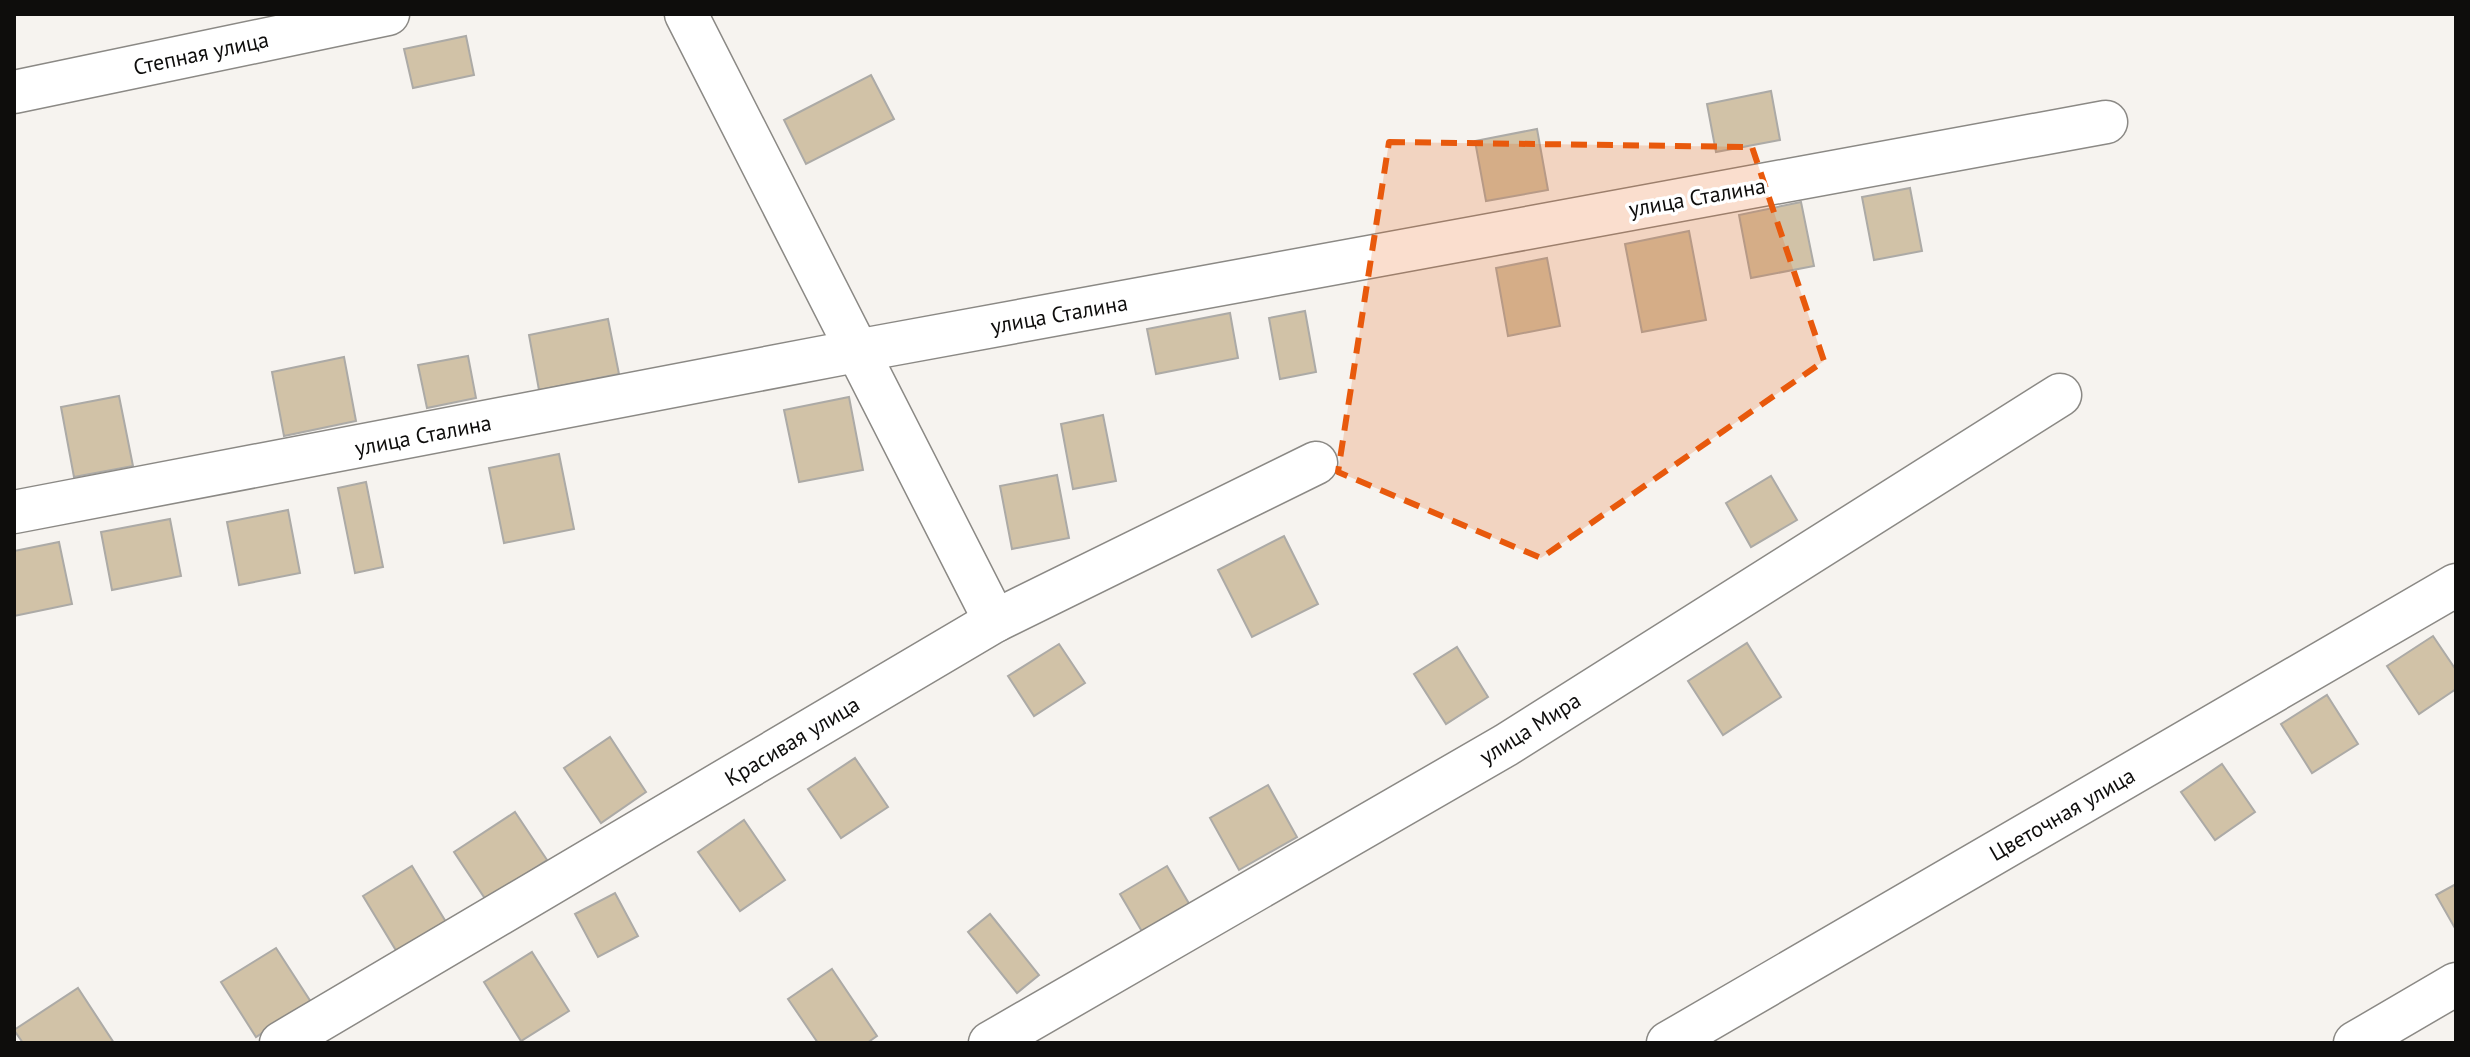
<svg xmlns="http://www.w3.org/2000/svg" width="2470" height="1057" font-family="'PT Sans',sans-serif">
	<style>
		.building { fill: #d1c2a7; stroke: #acaaa6; stroke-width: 2 }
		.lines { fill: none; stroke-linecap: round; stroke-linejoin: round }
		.minor-casing { stroke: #8b8985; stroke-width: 45 }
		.minor { stroke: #fff; stroke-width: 42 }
		.marked { fill: #e8590c; fill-opacity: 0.2; stroke: #e8590c; stroke-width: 6; stroke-dasharray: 16 10; stroke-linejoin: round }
		.labels { text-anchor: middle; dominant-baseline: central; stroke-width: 7; stroke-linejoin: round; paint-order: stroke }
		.street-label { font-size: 22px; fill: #0e0d0c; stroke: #fff }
	</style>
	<rect width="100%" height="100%" fill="#f6f3ef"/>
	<g class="building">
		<polygon points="466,36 474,75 413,88 404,49"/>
		<polygon points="871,75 894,119 806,164 784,120"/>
		<polygon points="1771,91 1780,140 1716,152 1707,104"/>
		<polygon points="1537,129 1548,190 1486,201 1475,141"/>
		<polygon points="1910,188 1922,251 1874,260 1862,197"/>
		<polygon points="1801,202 1814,266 1751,278 1739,215"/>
		<polygon points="1689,231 1706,320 1642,332 1625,244"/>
		<polygon points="1547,258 1560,326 1508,336 1496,268"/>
		<polygon points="1305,311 1316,372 1280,379 1269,318"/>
		<polygon points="1230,313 1238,358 1156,374 1147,329"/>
		<polygon points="608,319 619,374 539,390 529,335"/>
		<polygon points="468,356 476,398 427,408 418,365"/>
		<polygon points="344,357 356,421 284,436 272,372"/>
		<polygon points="119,396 133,466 74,477 61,407"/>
		<polygon points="849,397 863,470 799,482 784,410"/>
		<polygon points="1103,415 1116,481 1073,489 1061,424"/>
		<polygon points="559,454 574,529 504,543 489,468"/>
		<polygon points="1057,475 1069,538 1012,549 1000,486"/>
		<polygon points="1771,476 1797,520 1751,547 1726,503"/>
		<polygon points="366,482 383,567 355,573 338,488"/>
		<polygon points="288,510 300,573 239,585 227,522"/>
		<polygon points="170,519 181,576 112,590 101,532"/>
		<polygon points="1284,536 1318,604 1252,637 1218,570"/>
		<polygon points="59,542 72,604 14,616 14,551"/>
		<polygon points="2433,636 2456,670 2456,689 2419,714 2387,666"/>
		<polygon points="1747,643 1781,697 1723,735 1688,681"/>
		<polygon points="1059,644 1085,683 1034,716 1008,676"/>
		<polygon points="1457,647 1488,697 1446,724 1414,674"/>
		<polygon points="2327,695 2358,744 2312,773 2281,724"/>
		<polygon points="610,737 646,792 601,823 564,768"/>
		<polygon points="855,758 888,807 841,838 808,789"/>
		<polygon points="2222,764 2255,812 2215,840 2181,792"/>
		<polygon points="1268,785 1297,837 1239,870 1210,818"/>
		<polygon points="515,812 547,860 486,900 454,852"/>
		<polygon points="744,820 785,880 740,911 698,852"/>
		<polygon points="412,866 446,922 397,952 363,896"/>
		<polygon points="1167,866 1191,907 1144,935 1120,894"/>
		<polygon points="2456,884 2456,930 2436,895"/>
		<polygon points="615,893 638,936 598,957 575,914"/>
		<polygon points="990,914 1039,975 1017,993 968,932"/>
		<polygon points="276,948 311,1002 256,1037 221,982"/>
		<polygon points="532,952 569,1011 521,1041 484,982"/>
		<polygon points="832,969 877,1036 867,1043 818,1043 788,999"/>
		<polygon points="78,988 114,1043 23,1043 14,1030"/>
	</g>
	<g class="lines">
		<defs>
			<g id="minor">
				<polyline points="686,14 995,621"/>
				<polyline points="14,92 388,14"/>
				<polyline points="14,512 856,351 2106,122"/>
				<polyline points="281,1043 995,621 1316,463"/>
				<polyline points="990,1043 1506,745 2060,395"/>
				<polyline points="1668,1043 2456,585"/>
				<polyline points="2355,1043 2456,984"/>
			</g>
		</defs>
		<use href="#minor" class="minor-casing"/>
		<use href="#minor" class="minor"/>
	</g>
	<path class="marked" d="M 1389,142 L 1752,147 L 1824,361 L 1541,558 L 1338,472 Z"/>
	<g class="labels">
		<g class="street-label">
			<text transform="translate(201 53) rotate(-12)">Степная улица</text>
			<text transform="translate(1697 197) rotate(-10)">улица Сталина</text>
			<text transform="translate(1059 314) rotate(-10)">улица Сталина</text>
			<text transform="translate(423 435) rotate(-11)">улица Сталина</text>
			<text transform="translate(1530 728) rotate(-32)">улица Мира</text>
			<text transform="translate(792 741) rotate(-31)">Красивая улица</text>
			<text transform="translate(2062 814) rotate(-30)">Цветочная улица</text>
		</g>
	</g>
	<rect width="2470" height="1057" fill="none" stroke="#0e0d0c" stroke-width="32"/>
</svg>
